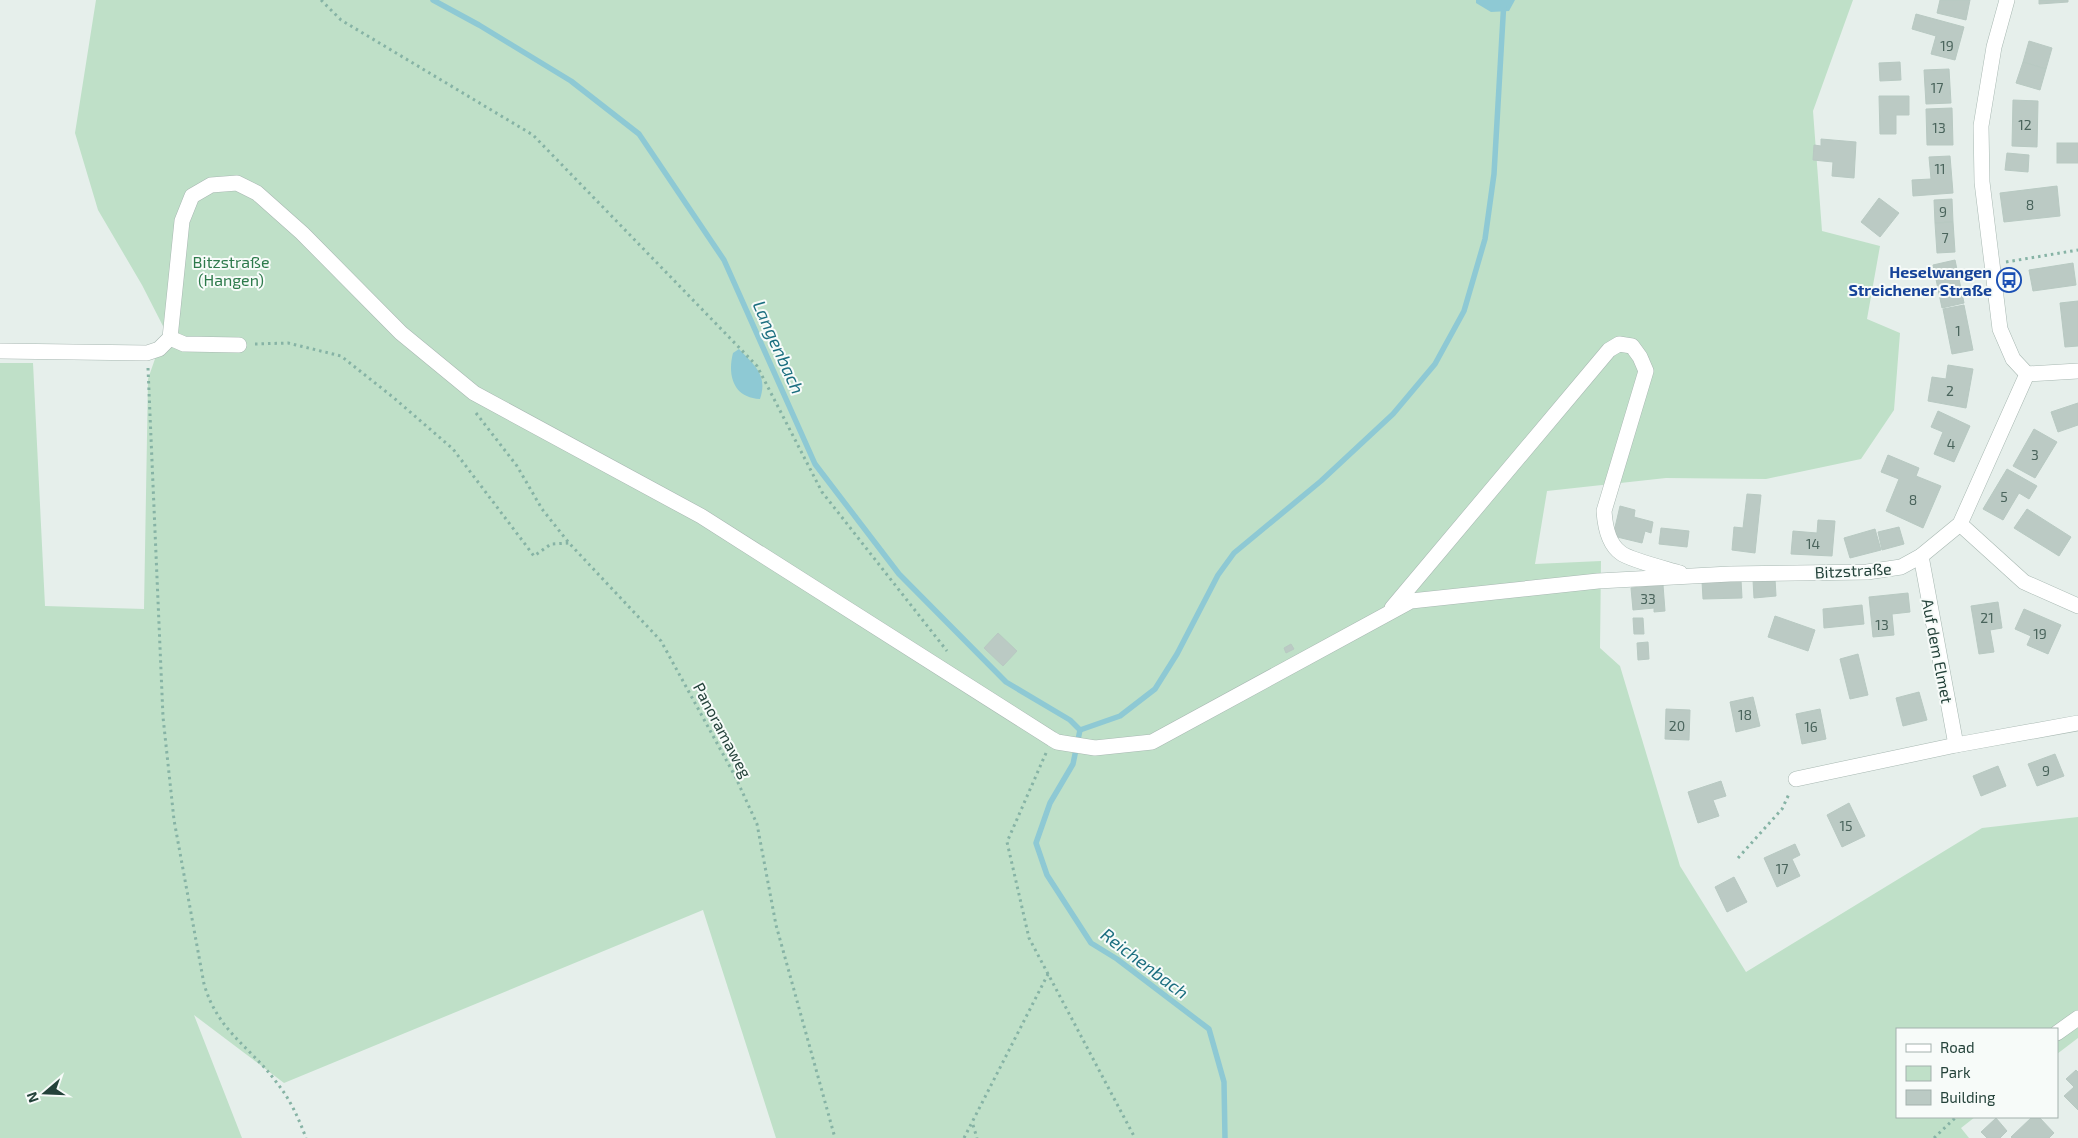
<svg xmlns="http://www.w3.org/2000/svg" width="2078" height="1138" font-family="'Exo 2',sans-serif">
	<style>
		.green { fill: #bfe0c8 }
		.water { fill: #8ec9d4 }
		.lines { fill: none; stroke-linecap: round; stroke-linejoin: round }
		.stream { stroke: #8ec9d4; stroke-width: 5.5 }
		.building { fill: #bbcac4; stroke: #b8c9c2 }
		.minor-casing { stroke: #a8b8b2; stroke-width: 16 }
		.path { stroke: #86b3a5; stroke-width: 3; stroke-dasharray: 2.5 4; stroke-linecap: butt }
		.minor { stroke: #fff; stroke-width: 15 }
		.labels { text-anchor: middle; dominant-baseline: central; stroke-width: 4; stroke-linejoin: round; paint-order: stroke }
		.number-label { font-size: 14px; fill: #4a645c }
		.park-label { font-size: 16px; fill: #2d7a4b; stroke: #f7fbf9 }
		.transit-label { font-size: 16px; font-weight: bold; fill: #164399; stroke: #f7fbf9; text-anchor: end }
		.street-label { font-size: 16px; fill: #24423a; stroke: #f7fbf9 }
		.water-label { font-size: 18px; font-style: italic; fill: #1c6f80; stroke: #f7fbf9 }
	</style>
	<rect width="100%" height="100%" fill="#e6efeb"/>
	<polygon class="green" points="96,0 1853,0 1813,111 1822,231 1880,246 1867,319 1900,333 1894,410 1861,459 1766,479 1666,478 1547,491 1535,564 1601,561 1600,648 1620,666 1680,866 1746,972 1982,828 2078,817 2078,1038 2057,1054 2057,1029 1897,1029 1897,1117 1975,1117 1961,1128 1969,1138 776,1138 703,910 284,1083 194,1015 242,1138 0,1138 0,363 33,363 45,606 144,609 148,379 165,330 142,285 98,210 75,133"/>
	<g class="water">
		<polygon points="1476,0 1515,0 1509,11 1491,12 1476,3"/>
		<path d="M 739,349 C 755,366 768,375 760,399 C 734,398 727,376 733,353 Z"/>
	</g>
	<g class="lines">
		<g class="stream">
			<polyline points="433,0 479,25 571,81 639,134 724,260 815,464 899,574 1006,682 1070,720 1080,730"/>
			<polyline points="1080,730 1120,716 1155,689 1177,654 1218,575 1234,553 1321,481 1393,414 1435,364 1464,311 1485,239 1494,174 1504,0"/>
			<polyline points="1080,730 1073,764 1050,803 1036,843 1047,875 1091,943 1117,959 1209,1029 1224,1082 1225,1138"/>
		</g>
	</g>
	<g class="building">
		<polygon points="1940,0 1970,0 1966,20 1937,13"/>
		<polygon points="2039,0 2068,0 2068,2 2039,4"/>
		<polygon points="1916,14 1964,27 1955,60 1931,54 1936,36 1912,29"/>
		<polygon points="2029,41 2052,48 2046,69 2023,62"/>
		<polygon points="1900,62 1901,80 1880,81 1879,63"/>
		<polygon points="2023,62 2046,69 2040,90 2016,83"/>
		<polygon points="1949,69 1951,103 1926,104 1924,70"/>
		<polygon points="1879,96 1909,96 1909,115 1896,115 1896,134 1880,134"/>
		<polygon points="2013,100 2038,101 2037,147 2012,146"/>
		<polygon points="1952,108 1953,145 1927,145 1926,109"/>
		<polygon points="1821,139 1856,142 1854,178 1832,176 1833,162 1813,160 1814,145 1821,146"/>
		<rect x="2057" y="143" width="21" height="20"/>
		<polygon points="2007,153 2029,155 2028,172 2005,170"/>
		<polygon points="1950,156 1953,193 1913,196 1912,180 1931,179 1929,157"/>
		<polygon points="2057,186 2060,216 2004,222 2000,193"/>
		<polygon points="1879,198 1899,213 1880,237 1861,222"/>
		<polygon points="1952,199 1953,222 1935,223 1934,200"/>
		<polygon points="1953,222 1955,252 1937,253 1935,223"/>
		<polygon points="1955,260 1964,303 1942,308 1933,265"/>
		<polygon points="2073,263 2076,285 2033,291 2029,270"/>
		<polygon points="2078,301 2078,346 2065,347 2060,303"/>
		<polygon points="1964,305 1973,350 1952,354 1943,309"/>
		<polygon points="1948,365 1973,369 1966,408 1928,401 1932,377 1946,379"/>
		<polygon points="2078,403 2078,425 2058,432 2051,412"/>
		<polygon points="1938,411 1970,426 1954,462 1934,454 1943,432 1931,427"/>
		<polygon points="2034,429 2057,442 2035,478 2013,466"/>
		<polygon points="1888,455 1919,468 1916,476 1941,486 1923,528 1886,511 1899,479 1881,472"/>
		<polygon points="2007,469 2037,486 2029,499 2019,493 2003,520 1983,509"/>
		<polygon points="1747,494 1761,495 1755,553 1732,550 1734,527 1743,528"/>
		<polygon points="1620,506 1635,510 1634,517 1653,522 1651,533 1645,531 1642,543 1613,536"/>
		<polygon points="2027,509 2071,537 2059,556 2014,528"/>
		<polygon points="1818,520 1835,521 1832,556 1791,554 1793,531 1817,533"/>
		<polygon points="1899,527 1904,544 1882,550 1878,532"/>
		<polygon points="1661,528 1689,531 1687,547 1659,544"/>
		<polygon points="1875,529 1881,550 1850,558 1844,538"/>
		<polygon points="1775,579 1776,596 1754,598 1753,580"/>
		<polygon points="1741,580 1742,598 1703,599 1702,581"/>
		<polygon points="1663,585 1665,611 1654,612 1654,608 1633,610 1631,588"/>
		<polygon points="1908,593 1910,612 1892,614 1894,635 1873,637 1869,597"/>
		<polygon points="1998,602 2002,628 1990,630 1994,652 1979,654 1971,606"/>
		<polygon points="1862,605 1864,624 1824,628 1823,609"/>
		<polygon points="2024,609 2061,625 2048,654 2027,645 2031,636 2015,629"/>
		<polygon points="1775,616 1815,630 1808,651 1768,637"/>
		<polygon points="1633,618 1643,618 1644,634 1634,634"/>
		<polygon points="998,633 1017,651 1003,666 984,648"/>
		<polygon points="1648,642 1649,659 1638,660 1637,643"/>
		<polygon points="1291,644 1294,649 1286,653 1284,648"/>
		<polygon points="1858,654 1868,695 1850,699 1840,659"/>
		<polygon points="1919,692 1927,720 1903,726 1896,698"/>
		<polygon points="1753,697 1760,726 1736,732 1730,702"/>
		<polygon points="1666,709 1690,710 1689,740 1665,739"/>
		<polygon points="1820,709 1826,739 1802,744 1796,714"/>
		<polygon points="2055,754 2064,776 2037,786 2028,764"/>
		<polygon points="1998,766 2006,786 1981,796 1973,776"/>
		<polygon points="1721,781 1726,796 1713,800 1719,816 1698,823 1688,792"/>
		<polygon points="1849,803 1865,836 1842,847 1827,815"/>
		<polygon points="1795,844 1800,855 1792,859 1800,876 1777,887 1764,858"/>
		<polygon points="1734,877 1747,902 1727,912 1715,887"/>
		<polygon points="2076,1070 2078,1072 2078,1110 2064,1096 2074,1087 2066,1079"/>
		<polygon points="2032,1117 2039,1117 2054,1133 2049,1138 2012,1138 2011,1137"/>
		<polygon points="1996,1118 2007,1131 2000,1138 1987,1138 1981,1132"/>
	</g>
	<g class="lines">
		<defs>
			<g id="minor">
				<polyline points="2007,0 1994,47 1981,126 1982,182 2000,329 2013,359 2027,374"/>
				<polyline points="170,338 184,344 239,345"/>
				<polyline points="0,351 147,353 159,349 170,338 182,221 192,196 211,185 237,183 257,193 302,233 401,333 474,393 701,516 1052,739 1057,742 1095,748 1152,742 1411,601 1598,581 1730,574 1867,572 1901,567 1921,556 1960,524 2027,374"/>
				<polyline points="2027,374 2078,371"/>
				<polyline points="1960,524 2024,582 2078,606"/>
				<polyline points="1921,556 1956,745"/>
				<path d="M 1392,608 L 1609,350 L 1619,344 L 1632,346 L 1640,357 L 1646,371 L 1604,511 C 1605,526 1608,544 1621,553 C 1630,560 1667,569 1680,573"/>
				<polyline points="1796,779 1956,745 2078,723"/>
				<polyline points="2057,1033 2078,1018"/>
			</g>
		</defs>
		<use href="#minor" class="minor-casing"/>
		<g class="path">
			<polyline points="321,0 341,20 533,135 757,366 822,492 947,651"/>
			<polyline points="2006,262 2078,250"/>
			<polyline points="255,344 288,343 341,356 394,398 453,449 534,556 551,544 569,543"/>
			<path d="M 148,368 L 163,717 L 174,820 L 204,984 C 218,1032 250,1046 277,1083 C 290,1099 299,1119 306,1138"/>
			<polyline points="476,413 517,466 542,509 569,543 661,641 735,776 757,824 776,925 835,1138"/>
			<polyline points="1046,753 1007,842 1029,938 1135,1138"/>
			<polyline points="1738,858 1782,809 1789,794"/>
			<polyline points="973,1125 977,1138"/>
			<polyline points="964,1138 1048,974"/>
			<polyline points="1934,1138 1956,1117"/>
		</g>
		<use href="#minor" class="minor"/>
	</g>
	<defs>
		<symbol id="bus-ring" viewBox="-11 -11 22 22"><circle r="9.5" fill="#f7fbf9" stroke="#1a4fb4" stroke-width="1.5"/><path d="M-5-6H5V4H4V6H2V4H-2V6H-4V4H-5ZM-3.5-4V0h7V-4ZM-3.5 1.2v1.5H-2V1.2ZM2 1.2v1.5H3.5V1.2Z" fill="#1a4fb4"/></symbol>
	</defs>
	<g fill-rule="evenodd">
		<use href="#bus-ring" x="1995" y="266" width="28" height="28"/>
	</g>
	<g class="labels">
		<g class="number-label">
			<text x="1947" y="45">19</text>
			<text x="1937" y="87">17</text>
			<text x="2025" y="124">12</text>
			<text x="1939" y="127">13</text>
			<text x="1940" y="168">11</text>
			<text x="2030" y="204">8</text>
			<text x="1943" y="211">9</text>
			<text x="1945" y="237">7</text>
			<text x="1958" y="330">1</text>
			<text x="1950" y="390">2</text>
			<text x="1951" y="443">4</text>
			<text x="2035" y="454">3</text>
			<text x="2004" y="496">5</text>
			<text x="1913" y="499">8</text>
			<text x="1813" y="543">14</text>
			<text x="1648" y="598">33</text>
			<text x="1987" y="617">21</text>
			<text x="1882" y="624">13</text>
			<text x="2040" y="633">19</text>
			<text x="1745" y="714">18</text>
			<text x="1677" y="725">20</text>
			<text x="1811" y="726">16</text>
			<text x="2046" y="770">9</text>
			<text x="1846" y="825">15</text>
			<text x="1782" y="868">17</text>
		</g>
		<g class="park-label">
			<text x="231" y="261">Bitzstraße<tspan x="231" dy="18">(Hangen)</tspan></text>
		</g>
		<g class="transit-label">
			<text x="1992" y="271">Heselwangen<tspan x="1992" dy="18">Streichener Straße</tspan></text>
		</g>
		<g class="street-label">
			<text transform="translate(1853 570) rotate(-3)">Bitzstraße</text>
			<text transform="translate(1938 651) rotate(79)">Auf dem Elmet</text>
			<text transform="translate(723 730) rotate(62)">Panoramaweg</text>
		</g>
		<g class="water-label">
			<text transform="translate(779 347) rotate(66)">Langenbach</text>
			<text transform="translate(1145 963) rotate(37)">Reichenbach</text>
		</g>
	</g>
	<rect x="1896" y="1028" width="162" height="90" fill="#f7fbf9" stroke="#a3b1ad"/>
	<rect x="1906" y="1044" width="25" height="8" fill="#ffffff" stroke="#a3b1ad"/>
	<text x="1940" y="1053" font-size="15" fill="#24423a">Road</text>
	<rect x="1906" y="1066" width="25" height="15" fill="#bfe0c8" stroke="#a3b1ad"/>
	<text x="1940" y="1078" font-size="15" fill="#24423a">Park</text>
	<rect x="1906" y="1090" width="25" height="15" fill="#bbcac4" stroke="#a3b1ad"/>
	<text x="1940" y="1103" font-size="15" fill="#24423a">Building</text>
	<g transform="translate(45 1093) rotate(251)" stroke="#f7fbf9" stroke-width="4" paint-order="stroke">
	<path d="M0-4L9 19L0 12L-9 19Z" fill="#24423a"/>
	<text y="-8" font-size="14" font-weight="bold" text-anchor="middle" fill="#24423a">N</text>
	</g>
</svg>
